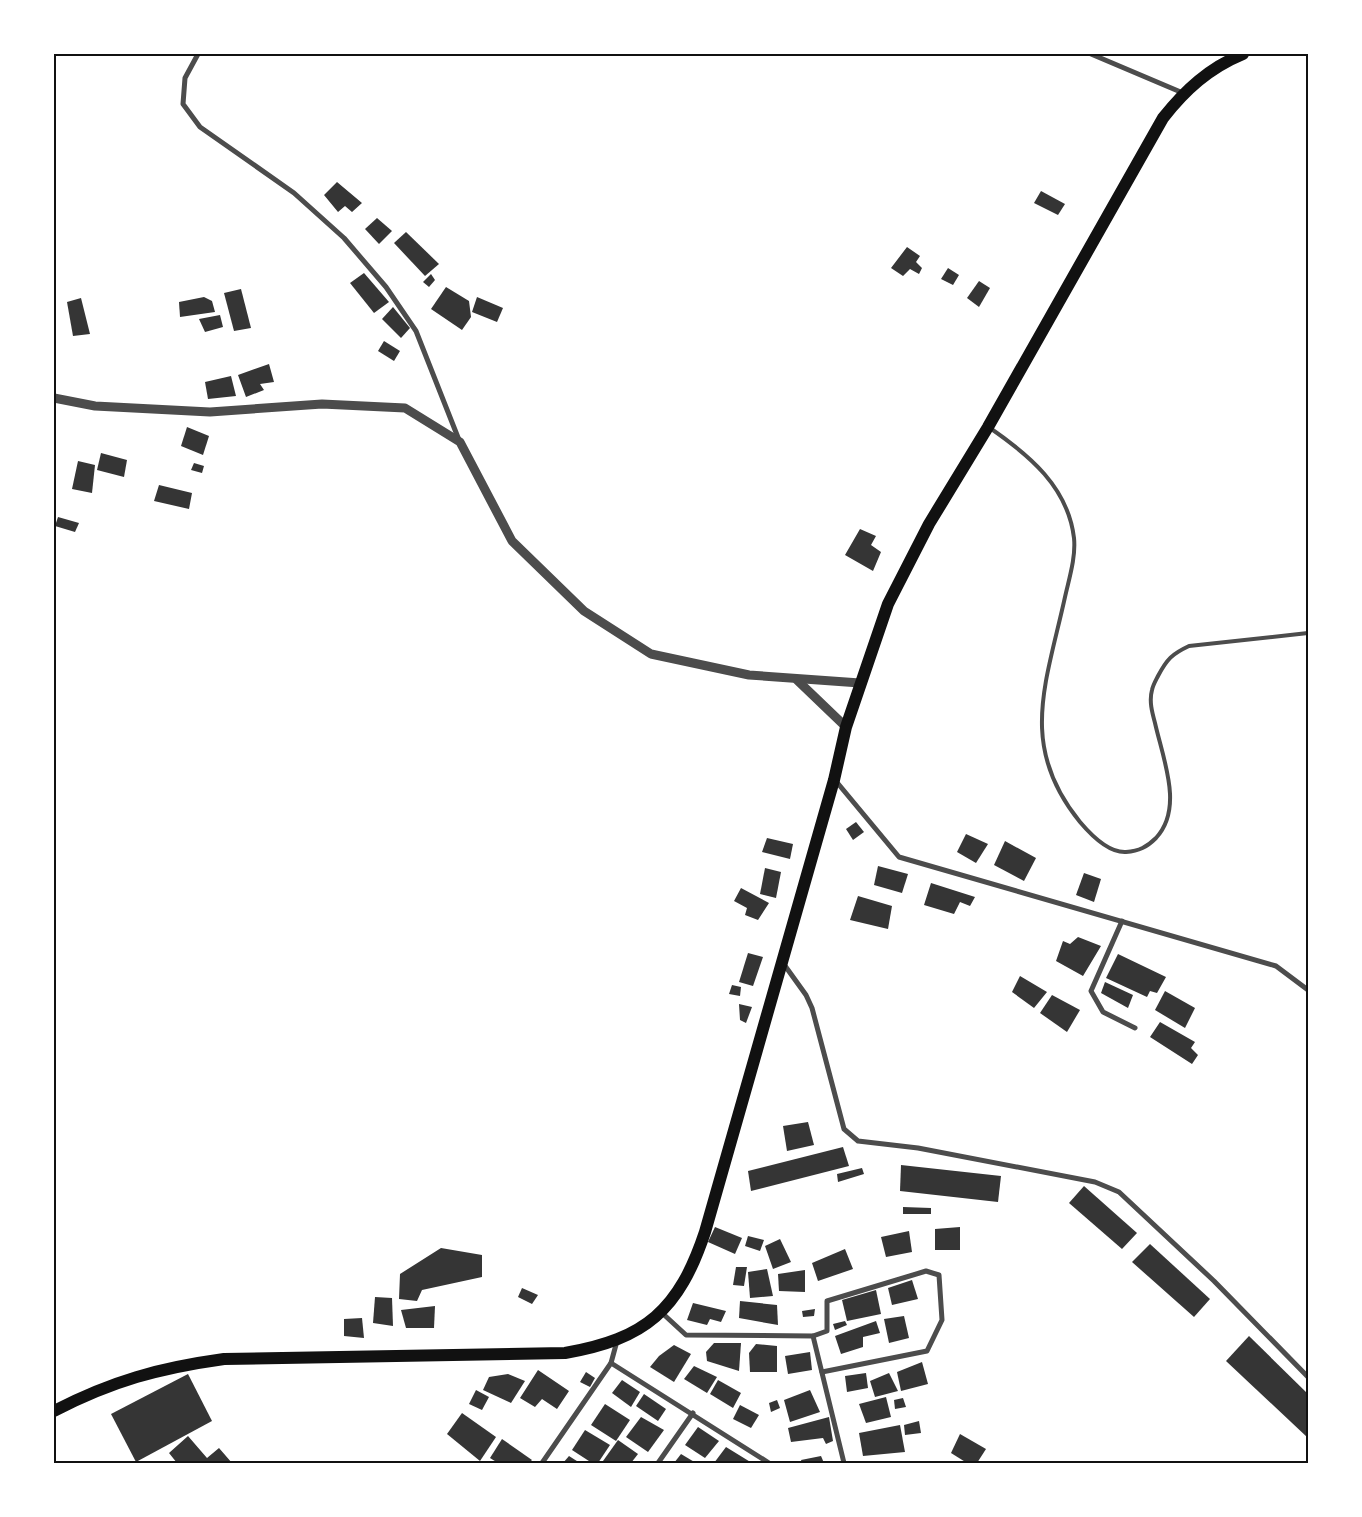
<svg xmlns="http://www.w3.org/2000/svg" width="1362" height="1517" font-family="Signika,sans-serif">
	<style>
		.building { fill: #353535 }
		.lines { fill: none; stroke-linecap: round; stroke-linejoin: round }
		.service { stroke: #4c4c4c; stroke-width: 4 }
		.minor { stroke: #4c4c4c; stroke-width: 5 }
		.tertiary { stroke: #4c4c4c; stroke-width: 9 }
		.primary { stroke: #111; stroke-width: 12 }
		.neatline { fill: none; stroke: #111; stroke-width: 2 }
	</style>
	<rect width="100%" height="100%" fill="#fff"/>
	<g class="building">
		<polygon points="337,182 362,203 352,212 345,206 338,212 324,195"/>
		<polygon points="1041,191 1065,204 1058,215 1034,203"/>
		<polygon points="377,218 392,231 379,244 365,229"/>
		<polygon points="406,232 439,264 425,276 394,243"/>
		<polygon points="907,247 920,256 916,262 922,268 919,274 910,269 903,276 891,268"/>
		<polygon points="948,268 959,275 953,285 941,279"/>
		<polygon points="364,273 389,302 374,313 350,283"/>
		<polygon points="431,274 435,280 429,287 423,282"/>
		<polygon points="979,281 990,288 979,307 967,298"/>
		<polygon points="446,287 469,301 471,317 462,330 431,309"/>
		<polygon points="241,289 251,328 234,331 224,293"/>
		<polygon points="204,297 212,301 215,312 180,317 179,302"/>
		<polygon points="477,297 503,308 497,322 472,312"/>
		<polygon points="81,298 90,334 73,336 67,302"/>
		<polygon points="393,307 410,328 401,338 382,319"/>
		<polygon points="220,315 223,327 205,332 199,319"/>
		<polygon points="384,341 400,351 394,361 378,351"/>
		<polygon points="269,364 274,382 260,384 264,390 246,397 238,375"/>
		<polygon points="231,376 236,396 208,399 205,382"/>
		<polygon points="187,427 209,436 203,455 181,446"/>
		<polygon points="101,453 127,460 124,477 97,470"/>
		<polygon points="78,461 95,465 92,493 72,489"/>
		<polygon points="194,463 204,466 202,473 191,470"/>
		<polygon points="159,485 192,493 189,509 154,501"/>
		<polygon points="58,517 79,523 75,532 55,526"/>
		<polygon points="860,529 876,536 871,545 881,552 873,571 845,555"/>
		<polygon points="856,822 864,832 853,840 846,829"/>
		<polygon points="966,834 988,844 976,863 957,852"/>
		<polygon points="767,838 793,844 790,859 762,852"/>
		<polygon points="1005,841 1036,858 1024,881 994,865"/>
		<polygon points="878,866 908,874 902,893 874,885"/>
		<polygon points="765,868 781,872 776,898 760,894"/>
		<polygon points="1084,873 1101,879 1094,902 1076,895"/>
		<polygon points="931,883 975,897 970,906 960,902 954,914 924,905"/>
		<polygon points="741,888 769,903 758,920 745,915 747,908 734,901"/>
		<polygon points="858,896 892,906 888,929 850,920"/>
		<polygon points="1078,937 1101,946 1083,976 1056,961 1063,941 1070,944"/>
		<polygon points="748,953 763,957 753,986 739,982"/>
		<polygon points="1118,954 1166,977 1157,993 1150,991 1147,997 1106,978"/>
		<polygon points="1020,976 1047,992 1034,1008 1012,992"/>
		<polygon points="1105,982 1133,995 1128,1008 1101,993"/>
		<polygon points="732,985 741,987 740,996 729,994"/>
		<polygon points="1165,991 1195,1008 1185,1028 1155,1010"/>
		<polygon points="1052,995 1080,1010 1067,1032 1040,1013"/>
		<polygon points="739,1004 752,1007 746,1023 740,1020"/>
		<polygon points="1160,1022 1195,1042 1191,1048 1198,1055 1192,1064 1150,1037"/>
		<polygon points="808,1122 814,1145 787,1151 783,1126"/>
		<polygon points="843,1147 849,1166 751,1191 748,1171"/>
		<polygon points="901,1165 1001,1176 998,1202 900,1191"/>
		<polygon points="862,1168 864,1174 838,1182 837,1174"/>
		<polygon points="1084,1186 1137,1233 1122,1249 1069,1203"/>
		<polygon points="903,1207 931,1208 931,1214 903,1214"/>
		<polygon points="715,1227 742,1238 735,1254 708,1242"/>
		<polygon points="960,1227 960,1250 935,1250 935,1229"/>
		<polygon points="909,1231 912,1252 886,1257 881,1237"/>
		<polygon points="748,1236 764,1240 760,1251 745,1246"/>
		<polygon points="780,1239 791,1262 773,1269 765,1246"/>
		<polygon points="1150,1244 1210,1299 1194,1317 1132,1262"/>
		<polygon points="441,1248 482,1255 482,1277 422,1290 417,1301 399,1299 400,1274"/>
		<polygon points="845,1249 853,1269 818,1281 812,1263"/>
		<polygon points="736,1267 747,1267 744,1286 733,1285"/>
		<polygon points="767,1269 773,1296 750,1298 748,1272"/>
		<polygon points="805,1270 805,1292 779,1291 778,1274"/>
		<polygon points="912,1280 918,1299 892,1305 888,1288"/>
		<polygon points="522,1288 538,1295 532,1304 518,1297"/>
		<polygon points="876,1290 881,1314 847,1321 842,1300"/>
		<polygon points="375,1297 392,1298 393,1326 373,1323"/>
		<polygon points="740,1301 777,1305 778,1325 739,1318"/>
		<polygon points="693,1303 726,1311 721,1322 710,1319 707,1325 687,1320"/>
		<polygon points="435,1306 434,1328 406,1328 401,1310"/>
		<polygon points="815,1309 814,1316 803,1317 802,1311"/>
		<polygon points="904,1316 909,1338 889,1343 884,1319"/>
		<polygon points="362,1318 364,1338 344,1336 344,1319"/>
		<polygon points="845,1321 847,1325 835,1330 833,1324"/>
		<polygon points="876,1321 880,1333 863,1337 863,1347 841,1354 835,1336"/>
		<polygon points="1249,1336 1308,1394 1308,1438 1226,1361"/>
		<polygon points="714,1343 741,1343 739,1371 707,1361 706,1352"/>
		<polygon points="756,1344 777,1346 777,1372 750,1372 749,1353"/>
		<polygon points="674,1345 691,1354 674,1382 650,1367 659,1356"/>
		<polygon points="810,1352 812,1370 788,1374 785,1356"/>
		<polygon points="922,1362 928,1384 901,1391 897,1372"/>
		<polygon points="694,1366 717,1377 707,1393 684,1379"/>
		<polygon points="538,1370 569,1391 557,1409 542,1399 535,1407 520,1398"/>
		<polygon points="586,1372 595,1378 590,1387 580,1382"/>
		<polygon points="866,1373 868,1388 847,1392 845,1376"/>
		<polygon points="889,1373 898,1391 875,1397 870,1381"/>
		<polygon points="188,1374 212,1421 136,1462 111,1414"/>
		<polygon points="508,1374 525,1381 511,1403 483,1390 489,1377"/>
		<polygon points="622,1380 640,1392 631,1407 612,1393"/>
		<polygon points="718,1380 741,1393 733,1408 710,1394"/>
		<polygon points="476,1390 489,1397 482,1410 469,1404"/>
		<polygon points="810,1390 820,1412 790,1422 784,1400"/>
		<polygon points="644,1394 666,1409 658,1421 636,1406"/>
		<polygon points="886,1397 891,1417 866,1423 859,1404"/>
		<polygon points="903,1398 906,1407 895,1409 894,1400"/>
		<polygon points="777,1400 780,1408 771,1412 769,1403"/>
		<polygon points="605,1404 630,1420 616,1441 591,1425"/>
		<polygon points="740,1405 759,1415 751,1428 733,1419"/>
		<polygon points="462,1413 496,1437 480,1461 447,1434"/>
		<polygon points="641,1417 664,1430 648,1452 626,1437"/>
		<polygon points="829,1417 833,1441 826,1444 823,1438 791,1442 788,1428"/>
		<polygon points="919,1421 921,1433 905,1435 904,1425"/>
		<polygon points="900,1425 905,1452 863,1456 859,1433"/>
		<polygon points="698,1427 719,1441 705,1458 685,1445"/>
		<polygon points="585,1430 610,1445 598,1463 592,1463 572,1450"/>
		<polygon points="960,1434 986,1449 977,1463 967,1463 951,1453"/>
		<polygon points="188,1436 207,1458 219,1448 232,1463 177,1463 169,1453"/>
		<polygon points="502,1439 532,1460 529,1463 498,1463 490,1458"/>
		<polygon points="618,1440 638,1454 631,1463 603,1461"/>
		<polygon points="726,1447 752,1463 714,1463"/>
		<polygon points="681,1454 696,1463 674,1463"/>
		<polygon points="569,1456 580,1463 563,1463"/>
		<polygon points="821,1456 824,1463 802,1463 801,1460"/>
	</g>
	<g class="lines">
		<path class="service" d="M 990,428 C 1029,455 1068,487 1074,538 C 1076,557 1069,579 1065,597 C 1046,684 1018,746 1080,822 C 1091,835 1109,853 1126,852 C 1139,851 1147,847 1156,838 C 1184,808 1163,759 1155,723 C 1152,712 1149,701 1152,690 C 1153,685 1156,680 1158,676 C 1167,659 1172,654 1189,646 L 1308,633"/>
		<g class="minor">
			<polyline points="198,54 185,78 183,104 200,127 294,193 344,238 386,287 416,331 459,440"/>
			<polyline points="1091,54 1183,93"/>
			<polyline points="835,780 899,857 1276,966 1308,990"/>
			<polyline points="1122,921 1091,991 1103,1012 1135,1028"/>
			<polyline points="783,963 806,995 812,1008 844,1129 858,1141 918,1148 1095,1182 1119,1192 1214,1281 1308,1377"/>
			<polyline points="661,1312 686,1335 813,1336 844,1463"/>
			<polyline points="813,1336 827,1331 827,1301 926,1271 939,1275 942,1320 927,1351 822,1372"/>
			<polyline points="611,1363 769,1463"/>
			<polyline points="542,1463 611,1363 617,1341"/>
			<polyline points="658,1463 693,1413"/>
		</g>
		<g class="tertiary">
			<polyline points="54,398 95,406 210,412 322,404 405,408 460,442 512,541 584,611 651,654 749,675 860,683"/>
			<polyline points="797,680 846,727"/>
		</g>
		<path class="primary" d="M 54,1411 C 112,1381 159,1368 224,1359 L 565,1353 C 646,1339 679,1310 705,1232 L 834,780 L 846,727 L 888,604 L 929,524 L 988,427 L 1163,118 C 1185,90 1209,68 1243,54"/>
	</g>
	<rect width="1362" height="1517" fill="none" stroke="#ffffff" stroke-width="110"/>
	<rect x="55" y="55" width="1252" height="1407" class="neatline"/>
</svg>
